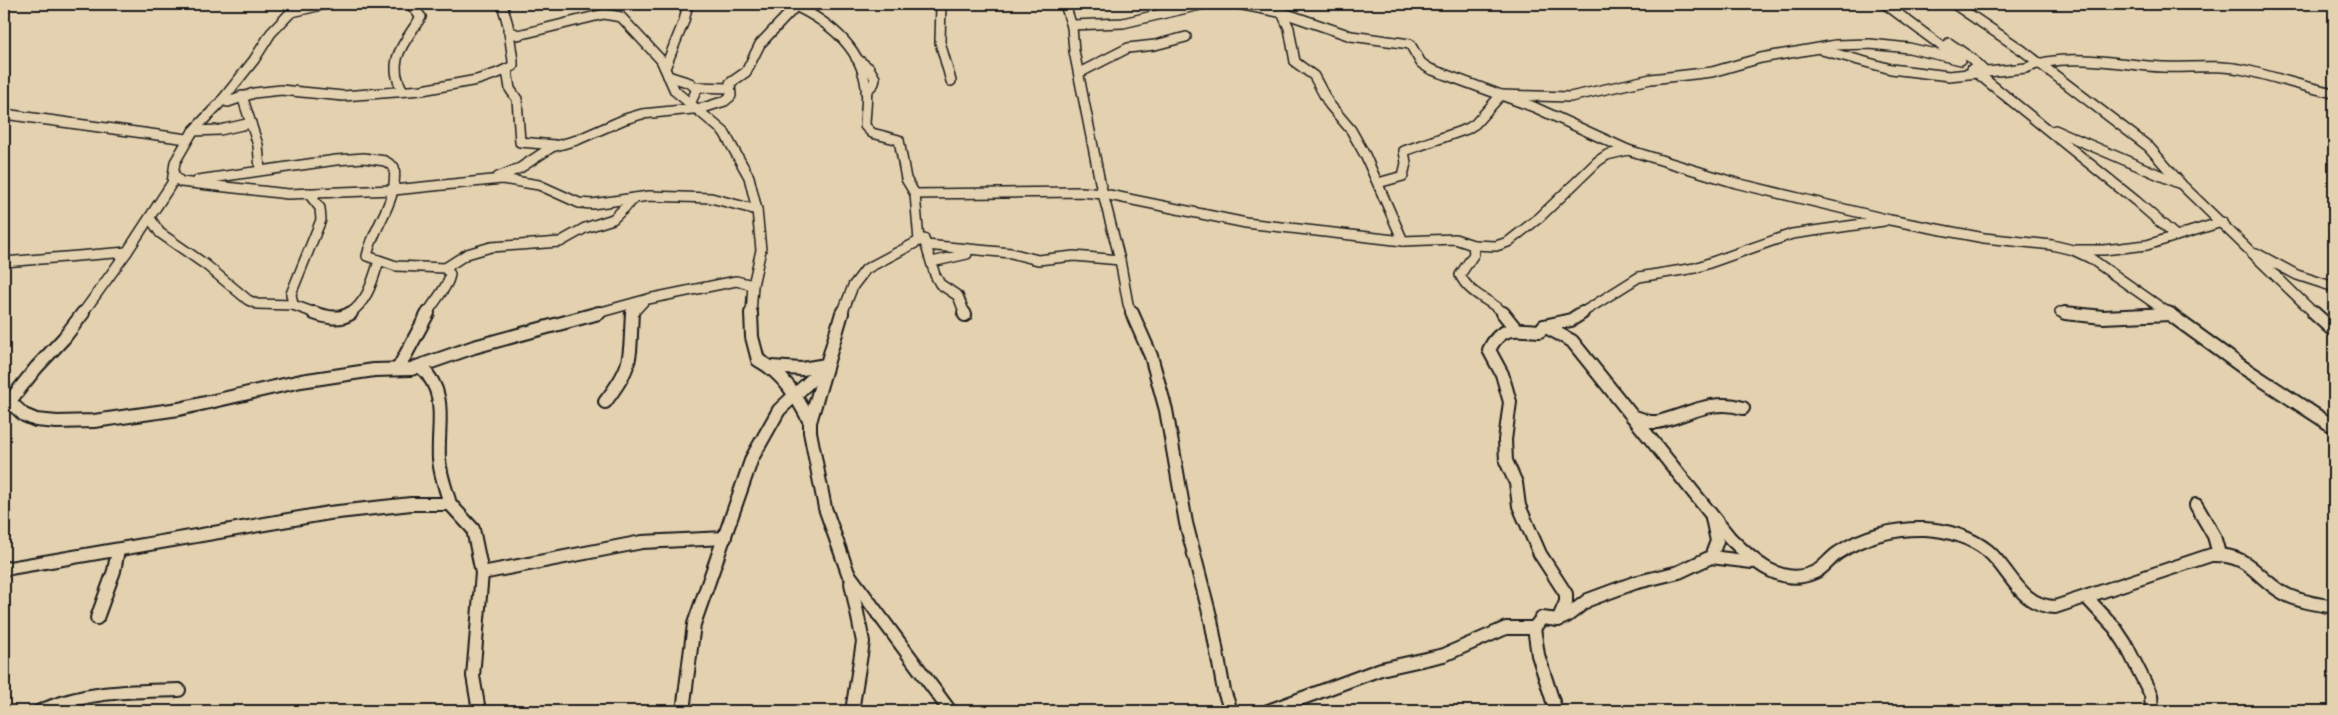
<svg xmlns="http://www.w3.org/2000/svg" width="2338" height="715" font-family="'Shantell Sans',sans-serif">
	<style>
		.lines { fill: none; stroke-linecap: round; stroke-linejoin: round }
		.minor-far1-casing { stroke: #1c1c1c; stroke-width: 12 }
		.minor-casing { stroke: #1c1c1c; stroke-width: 16 }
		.minor-far1 { stroke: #e3d1af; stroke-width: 9 }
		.minor { stroke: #e3d1af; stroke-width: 12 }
	</style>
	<rect width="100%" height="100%" fill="#e3d1af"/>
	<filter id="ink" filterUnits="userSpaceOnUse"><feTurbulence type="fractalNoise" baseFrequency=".02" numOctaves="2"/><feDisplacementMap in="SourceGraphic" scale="10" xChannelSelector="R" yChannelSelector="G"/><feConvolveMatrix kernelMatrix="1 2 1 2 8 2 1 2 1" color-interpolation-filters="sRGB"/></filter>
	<g filter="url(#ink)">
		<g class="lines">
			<defs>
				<g id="minor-far1">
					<path d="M 791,4 C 826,20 861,46 866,87 C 868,100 865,113 865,126 L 872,133 L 899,140 L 906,179 L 915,194 L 919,241 L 866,269 L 853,286 L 842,314"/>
					<polyline points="941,4 940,42 951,81"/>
					<polyline points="1065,4 1072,27 1074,51 1100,182 1120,260 1128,304 1132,314"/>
					<polyline points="1238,4 1284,13 1351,36 1410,44 1421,63 1430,69 1534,107 1628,150 1736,183 1890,220 1984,238 2052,245 2073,250 2090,258 2170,314"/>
					<polyline points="1885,4 1955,56"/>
					<polyline points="1954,4 2022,50 2149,147 2182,185 2315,314"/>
					<polyline points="799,7 806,8 821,4"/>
					<polyline points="292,12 326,4"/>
					<polyline points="1282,13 1289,28 1295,62 1314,76 1329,104 1351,130 1365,155 1403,241"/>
					<polyline points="1072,25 1123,23 1204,4"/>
					<polyline points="508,30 518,35 604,14 621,17 661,60 675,91 724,132 749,177 757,210 761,250 753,285 751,314"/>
					<polyline points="1949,43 1971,58 1985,72"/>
					<path d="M 1822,50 L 1891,69 L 1949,76 L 2026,68 C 2064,51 2121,65 2162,67 C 2190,68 2218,64 2245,70 C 2275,77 2304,87 2334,93"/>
					<polyline points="856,58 869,68 875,78 874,83 866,92"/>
					<polyline points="665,68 684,21 688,4"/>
					<polyline points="1972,69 2136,201 2176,236"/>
					<polyline points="507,70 510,89 517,99 520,142 555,145"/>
					<polyline points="1079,73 1128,48 1155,45 1186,37"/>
					<polyline points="668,76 690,83 697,89 690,104"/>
					<polyline points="695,87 729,88"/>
					<path d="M 403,91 C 385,61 405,42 421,17 L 410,4"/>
					<polyline points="242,96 258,145 260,170"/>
					<polyline points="222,100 228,102 254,93 281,90 343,96 422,90 477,80 498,73 513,66 513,61 508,25 502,4"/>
					<polyline points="4,114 187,139"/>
					<polyline points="2055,130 2178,183"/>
					<polyline points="193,131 220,130 251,123"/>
					<polyline points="174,175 181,182 288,194 394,190 502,179 539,185 579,203 592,204 649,196 711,198 757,210"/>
					<polyline points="498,177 520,168 552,147 577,140 625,119 642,114 703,108 725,101 731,96 730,83 746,72 760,44 796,6"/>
					<path d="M 198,180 L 336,160 L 364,158 L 385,161 L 394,167 C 399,201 374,224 367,256 L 396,266 L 445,268 L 450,274 C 449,286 434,301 427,314"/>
					<polyline points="1378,183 1403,176 1406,163 1404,151 1467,129 1475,124 1501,95 1570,97 1651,79 1712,72 1761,58 1836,45 1870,44 1909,48 1961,60"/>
					<path d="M 915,194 L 1081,192 L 1104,194 L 1246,223 L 1403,241 L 1455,239 L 1473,245 L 1474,254 L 1460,275 C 1470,295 1489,299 1505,314"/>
					<polyline points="150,218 160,233 206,265 248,300 257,304 293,305 318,314"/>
					<polyline points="924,239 935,275 940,284 958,296 965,314"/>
					<polyline points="926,245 1011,253 1038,260 1074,256 1120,260"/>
					<polyline points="1473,245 1496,246 1508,242 1540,217 1598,161 1607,155 1628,150"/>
					<polyline points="2077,250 2104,250 2147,245 2222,222"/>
					<polyline points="2256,253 2297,275 2334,287"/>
					<polyline points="4,262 127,252"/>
					<polyline points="932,262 967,254"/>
					<polyline points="445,268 467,254 491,247 560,242 585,228 613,219 635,198"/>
					<polyline points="293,305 291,294 321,220 320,208 308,193"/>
					<polyline points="2060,312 2076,314"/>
					<polyline points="82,314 127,252 172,183 175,162 193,131 219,104 254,60 271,33 299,4"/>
					<path d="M 349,314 C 368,301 372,282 379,261"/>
					<polyline points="594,314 648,299 736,281 753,285"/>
					<polyline points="632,314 644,301"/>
					<polyline points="1580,314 1639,277 1695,268 1792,234 1884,221"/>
				</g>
				<g id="minor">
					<path d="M 314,313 C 326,317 339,321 351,313"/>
					<path d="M 751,313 L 752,337 L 758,360 C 784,374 797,397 810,422"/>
					<polyline points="842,313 810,422 810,432 825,508 848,573 950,711"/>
					<polyline points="964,313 965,315"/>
					<polyline points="1132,313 1151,356 1166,410 1186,523 1211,620 1224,691 1231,711"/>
					<polyline points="1503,313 1515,328"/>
					<polyline points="2065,313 2103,317 2170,314"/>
					<polyline points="2168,313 2244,368 2334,427"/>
					<polyline points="2314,313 2334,331"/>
					<path d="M 1544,326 L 1572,341 L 1730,538 C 1752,560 1781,588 1815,572 C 1824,568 1830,558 1838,553 C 1863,536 1895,528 1925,529 C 1946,530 1971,537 1988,551 C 2011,571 2020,606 2055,607 L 2211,555 C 2252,554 2254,577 2285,594 C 2300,602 2318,604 2334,607"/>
					<path d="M 421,367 C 449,394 437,424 439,459 C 440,475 446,489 450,504"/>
					<polyline points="771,367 802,369 826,365"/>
					<polyline points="398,369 428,313"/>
					<polyline points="4,402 10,402 24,415 36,420 57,422 94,421 179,409 301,381 374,370 411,369 474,347 599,313"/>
					<path d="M 605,402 C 635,363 629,358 632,313"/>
					<polyline points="5,407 36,368 64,338 83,313"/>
					<path d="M 1632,416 L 1650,422 L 1658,422 C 1687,415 1713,398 1743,408"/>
					<polyline points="2196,505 2214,536 2219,554"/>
					<polyline points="1711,557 1717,541 1712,518"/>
					<polyline points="4,569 329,513 411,504 450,504 473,529 482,573 473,676 479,711"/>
					<polyline points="482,573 642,542 725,538"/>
					<polyline points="851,583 863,642 852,711"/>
					<polyline points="2087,598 2115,628 2125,643 2151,695 2152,711"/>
					<polyline points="97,618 114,571 118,550"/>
					<path d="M 1558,620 L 1566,602 L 1566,594 L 1540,554 L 1519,506 L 1516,483 L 1506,461 L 1505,440 L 1510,402 L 1502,374 L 1489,350 C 1501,324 1517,330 1540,331 L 1544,326 L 1571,320 L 1582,313"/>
					<polyline points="1534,628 1538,655 1556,711"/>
					<path d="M 40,711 C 85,691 131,691 179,690"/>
					<polyline points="683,711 694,624 752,458 779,410 825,367"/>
					<polyline points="1268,711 1381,669 1444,655 1506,628 1534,628 1542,618 1558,620 1567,616 1588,600 1634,583 1679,572 1711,557 1752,562"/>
				</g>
			</defs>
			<use href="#minor-far1" class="minor-far1-casing"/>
			<use href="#minor" class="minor-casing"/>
			<use href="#minor-far1" class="minor-far1"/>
			<use href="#minor" class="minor"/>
		</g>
	</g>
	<rect width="2338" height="715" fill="none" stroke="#e3d1af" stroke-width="20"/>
	<rect x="10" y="10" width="2318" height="695" fill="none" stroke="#1c1c1c" stroke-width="2" filter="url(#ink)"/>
</svg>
